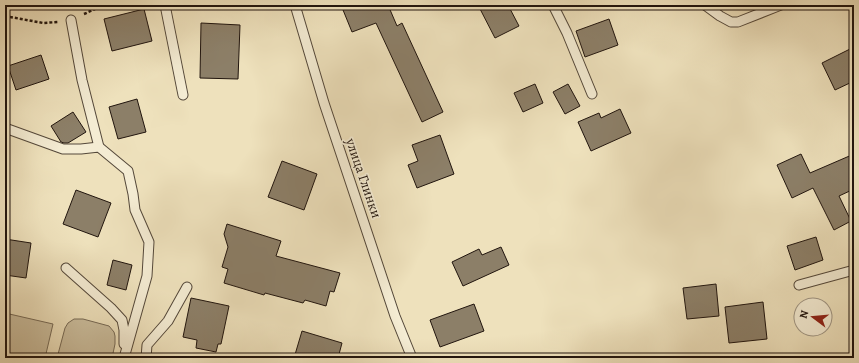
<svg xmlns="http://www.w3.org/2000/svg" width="859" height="363" viewBox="0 0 859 363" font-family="Alegreya,serif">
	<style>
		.green { fill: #cbbe9e; stroke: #766a56 }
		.building { fill: #8c7f68; stroke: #21150e }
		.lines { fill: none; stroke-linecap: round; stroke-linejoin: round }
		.lane-casing { stroke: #54483a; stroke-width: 11 }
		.path { stroke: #21150e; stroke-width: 2.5; stroke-dasharray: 3 2; stroke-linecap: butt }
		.lane { stroke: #f4ecd3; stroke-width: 9 }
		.labels { text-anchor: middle; stroke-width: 3.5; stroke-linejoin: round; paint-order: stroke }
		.street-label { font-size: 14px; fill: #21150e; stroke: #f4ecd3 }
	</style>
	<rect width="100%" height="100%" fill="#eee1bc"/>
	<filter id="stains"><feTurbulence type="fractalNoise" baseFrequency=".005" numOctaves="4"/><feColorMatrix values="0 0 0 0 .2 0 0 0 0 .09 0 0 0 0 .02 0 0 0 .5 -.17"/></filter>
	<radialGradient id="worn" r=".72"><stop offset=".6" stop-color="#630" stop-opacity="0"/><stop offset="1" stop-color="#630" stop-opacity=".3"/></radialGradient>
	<g class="green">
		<polygon points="5,313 53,324 45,358 5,358"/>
		<polygon points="74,319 83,319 109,326 114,332 115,336 115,344 112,358 57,358 65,328 68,323"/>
	</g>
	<g class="building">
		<polygon points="341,5 388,5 397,26 402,23 443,112 422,122 376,23 352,32"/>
		<polygon points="478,5 508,5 519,26 495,38"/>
		<polygon points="144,9 152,41 112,51 104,19"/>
		<polygon points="609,19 618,45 585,57 576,31"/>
		<polygon points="201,23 240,25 238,79 200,78"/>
		<polygon points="854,47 854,81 835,90 822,63"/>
		<polygon points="41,55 49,79 16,90 8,66"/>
		<polygon points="535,84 543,103 523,112 514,93"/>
		<polygon points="568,84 580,106 565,114 553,92"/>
		<polygon points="137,99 146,132 118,139 109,107"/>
		<polygon points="620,109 631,133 591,151 578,122 599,113 601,118"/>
		<polygon points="73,112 86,132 68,143 64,143 61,142 51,126"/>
		<polygon points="440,135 454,174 417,188 408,165 418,161 412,145"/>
		<polygon points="801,154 810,173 854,154 854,189 839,196 851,221 834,230 813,188 792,198 777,165"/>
		<polygon points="282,161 317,174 304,210 268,197"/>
		<polygon points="76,190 111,203 98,237 63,224"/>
		<polygon points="227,224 281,241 276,256 340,273 334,292 330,291 326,306 305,300 303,303 265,293 264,295 224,283 228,269 222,267 228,247 224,234"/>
		<polygon points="816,237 823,260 795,270 787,246"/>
		<polygon points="5,239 31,243 26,278 5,275"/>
		<polygon points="501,247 509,265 463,286 452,262 479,249 482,255"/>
		<polygon points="113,260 132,265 126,290 107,285"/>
		<polygon points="716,284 719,316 687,319 683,288"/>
		<polygon points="191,298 229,306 221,344 218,344 216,352 196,348 197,340 183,337"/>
		<polygon points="763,302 767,339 729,343 725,307"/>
		<polygon points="474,304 484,331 440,347 430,320"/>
		<polygon points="302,331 342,343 338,358 294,358"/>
	</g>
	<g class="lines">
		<g class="lane-casing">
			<g id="lane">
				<polyline points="165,5 183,95"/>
				<polyline points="295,5 324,103 395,316 412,358"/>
				<polyline points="553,5 567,33 592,94"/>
				<polyline points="705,5 720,16 731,22 738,22 781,5"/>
				<polyline points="71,20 82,80 99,147"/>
				<polyline points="5,128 63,149 81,149 99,147 128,171 133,194 135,210 149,242 147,276 124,358"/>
				<polyline points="66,268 111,308 122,320 124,330 124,344"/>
				<polyline points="799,285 854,270"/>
				<polyline points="146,358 147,345 168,321 187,287"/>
			</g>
		</g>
		<g class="path">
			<polyline points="84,14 104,5"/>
			<polyline points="5,16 43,23 58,22"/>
		</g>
		<use href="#lane" class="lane"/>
	</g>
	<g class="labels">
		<g class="street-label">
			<text transform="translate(364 178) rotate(71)" y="5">улица Глинки</text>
		</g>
	</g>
	<rect width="859" height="363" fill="none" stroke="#eee1bc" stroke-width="20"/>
	<rect x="6" y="6" width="847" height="351" fill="none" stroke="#21150e" stroke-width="2"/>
	<rect x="10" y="10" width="839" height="343" fill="none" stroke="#21150e"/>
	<g transform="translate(813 317) rotate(286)"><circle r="19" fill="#f4ecd3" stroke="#a09684"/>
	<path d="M0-3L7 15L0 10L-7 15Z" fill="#8f2418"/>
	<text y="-6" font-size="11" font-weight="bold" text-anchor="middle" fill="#21150e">N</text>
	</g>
	<rect width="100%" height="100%" filter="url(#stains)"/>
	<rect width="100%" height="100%" fill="url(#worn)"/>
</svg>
